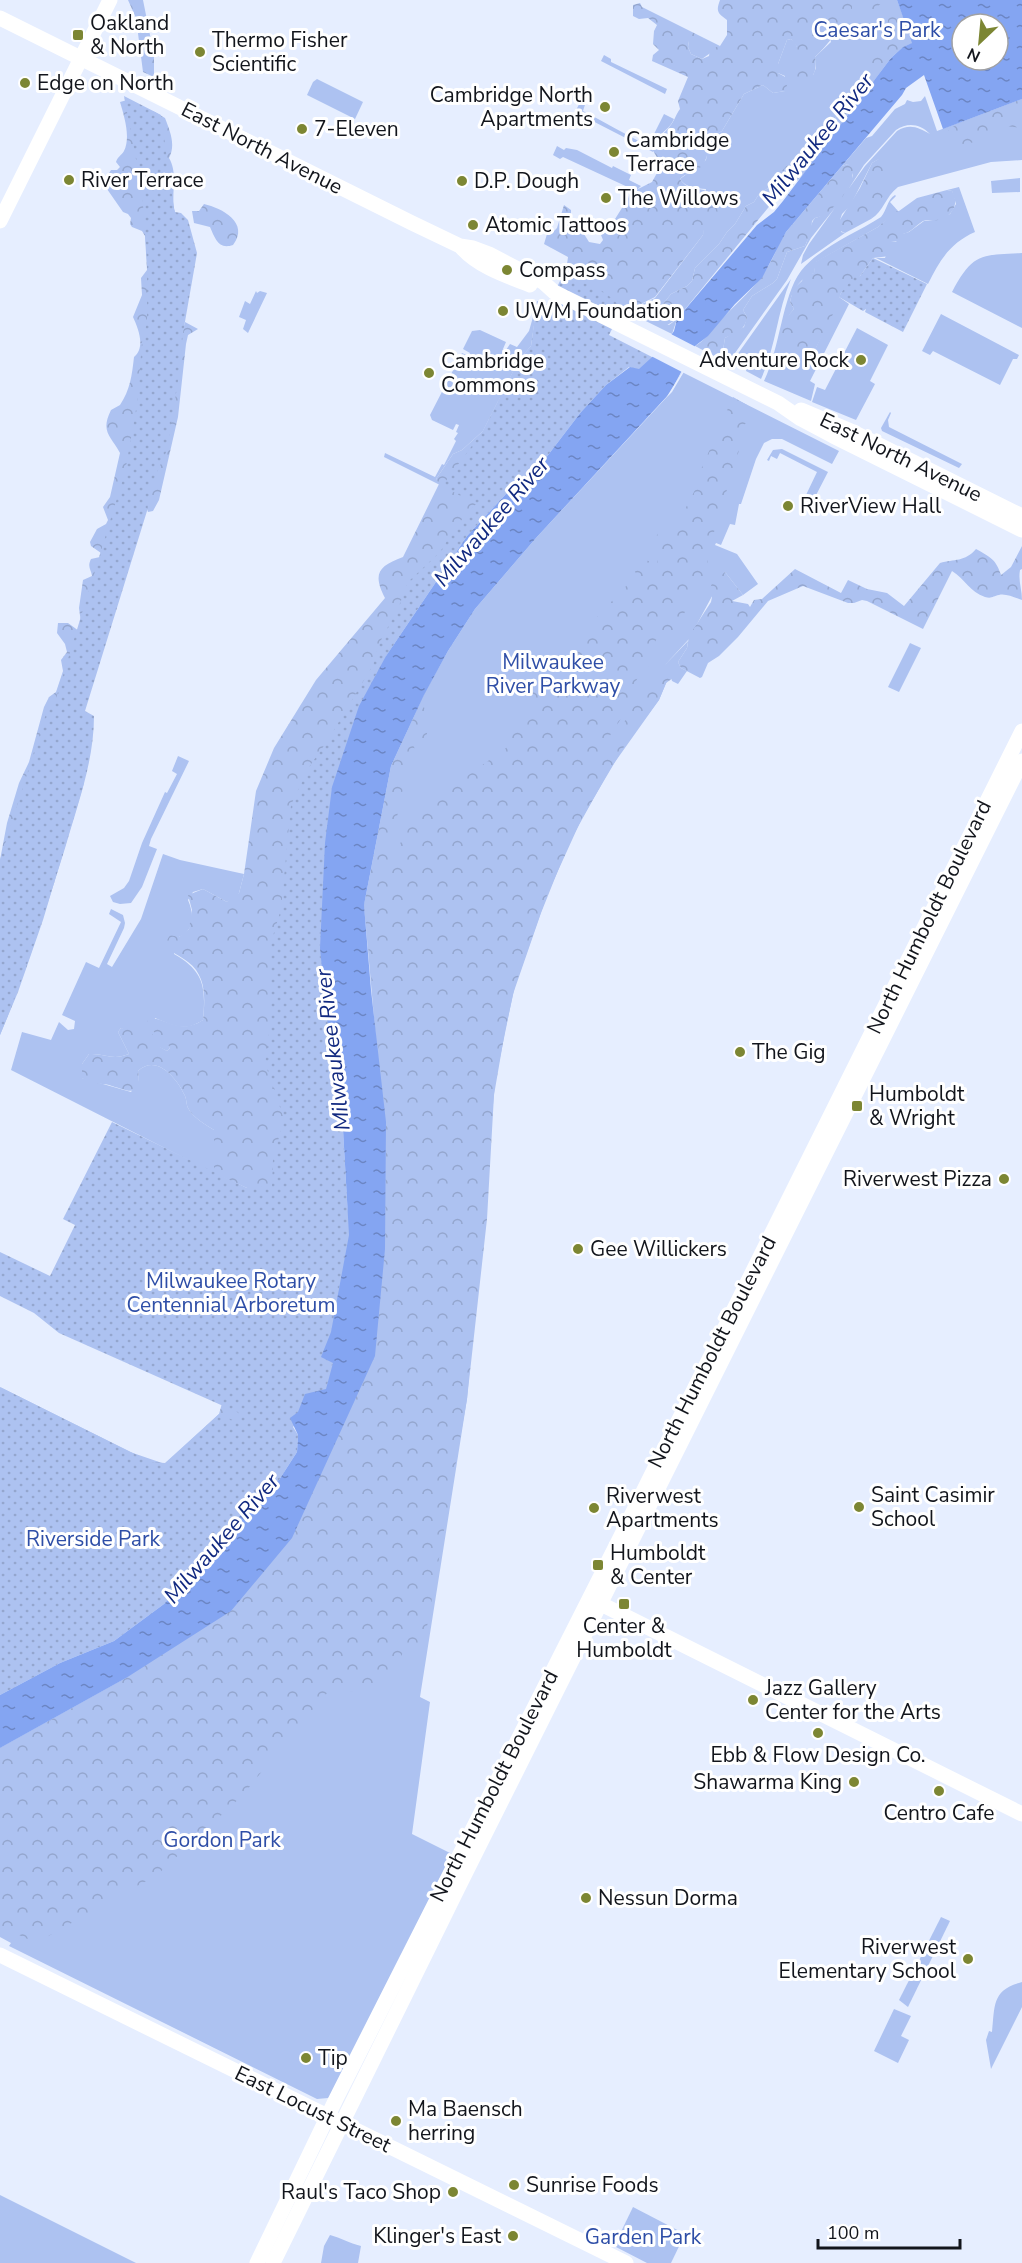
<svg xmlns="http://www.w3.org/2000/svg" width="1022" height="2263" viewBox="0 0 1022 2263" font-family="'Nunito Sans',sans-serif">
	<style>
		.green { fill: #adc2f1 }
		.forest { fill: url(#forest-crowns) }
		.garden { fill: url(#garden-dots) }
		.water { fill: url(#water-ripples); fill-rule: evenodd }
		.pier { fill: #e6eeff }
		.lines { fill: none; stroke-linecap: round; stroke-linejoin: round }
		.secondary { stroke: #fff; stroke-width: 15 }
		.poi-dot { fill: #7c8633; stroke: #fff; stroke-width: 2 }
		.labels { text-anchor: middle; stroke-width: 6; stroke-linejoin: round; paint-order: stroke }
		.poi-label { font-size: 21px; fill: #12151c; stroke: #fff; text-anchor: start }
		.park-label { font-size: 21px; fill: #2e4ea7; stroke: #fff }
		.street-label { font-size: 21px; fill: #12151c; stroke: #fff }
		.water-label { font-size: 22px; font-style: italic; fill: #112980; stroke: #fff }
	</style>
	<defs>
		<pattern id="forest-crowns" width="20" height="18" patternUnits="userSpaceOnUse" patternTransform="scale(1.5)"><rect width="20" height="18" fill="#adc2f1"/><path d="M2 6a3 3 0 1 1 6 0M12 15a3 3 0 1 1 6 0" fill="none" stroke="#94a6ce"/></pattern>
		<pattern id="garden-dots" width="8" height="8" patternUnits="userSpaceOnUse" patternTransform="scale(1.5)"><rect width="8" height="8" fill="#adc2f1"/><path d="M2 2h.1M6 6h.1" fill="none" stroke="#94a6ce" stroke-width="1.8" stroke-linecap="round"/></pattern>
		<pattern id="water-ripples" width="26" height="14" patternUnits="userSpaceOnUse" patternTransform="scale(1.5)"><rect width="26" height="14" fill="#84a5f2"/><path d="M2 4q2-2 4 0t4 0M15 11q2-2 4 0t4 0" fill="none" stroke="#6b85c3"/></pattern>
	</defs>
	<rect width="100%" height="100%" fill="#e6eeff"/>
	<g class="green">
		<path d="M821,0h76l16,43 -10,4 -41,33 -1,7 -20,21 -6,11 -29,26 -26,29 -7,11 -14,9 -5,8 -8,4 -11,18 -8,8 -8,12 -24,24 -3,13 -5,5 -16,8 -8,10 -9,6 -7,10 22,5 8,-6 -5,15 -111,-55 72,29 22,-10 48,-63 3,-46c-10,-1 -20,-1 -26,-10l26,-19 4,-22 12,-7 22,-37 19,-9 10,8 12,-2v-15l-7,-3v-9l9,-24 4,-1 4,3 3,8v8l15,17 3,-7 -1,-11 16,-15z"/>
		<polygon points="704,38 720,46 702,59 691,54 688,47 689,41"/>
		<polygon points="604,55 611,59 611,62 667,89 665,94 601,61"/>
		<polygon points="317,79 363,102 355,119 307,95 313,82"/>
		<path d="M586,91l3,1 -6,19c23,12 44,24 65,35l16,-32 10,5c-5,13 -23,17 -21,33l-78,-40z"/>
		<path d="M925,96l12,35 85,-32v61l-31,2 -93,25c-13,10 -14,24 -27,32l8,-60 -7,4 -22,43 -8,8 -2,6 1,12 4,1 -44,31 2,-9 6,-11 56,-78 32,-35c13,-8 22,-3 33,3 -10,-10 -22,-12 -34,-4l-32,35 -22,34 -31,39 -24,42 -57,80 -3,2 -9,-4 5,-8 2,-12 19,-11 3,-10 -4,-7 9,-14 21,-13 4,-4 10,-27 18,-6c5,-9 4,-21 10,-28 14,-2 35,-30 38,-43l-5,-11 -6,2 24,-28 6,-2 23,-27 10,-5 2,-4 6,2 8,-1z"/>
		<polygon points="557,146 564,150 566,148 577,150 612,168 613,166 631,175 629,180 641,186 628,198 632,189 563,157 560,159 553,155"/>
		<polygon points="1020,178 1020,192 992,193 991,181"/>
		<path d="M959,187l16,45c-25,11 -35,28 -47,52l-52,-26h9l6,-16h5l6,-8 7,-2 15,-11 9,-1 17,-6 6,-10 -4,-13 -5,-1z"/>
		<path d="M895,195l1,1 -6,6 8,9 -20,16 -62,35 -2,11c-12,4 -22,16 -24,29l4,7 -5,6 -10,40 -3,5 1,7c11,3 16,-7 24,-13l8,1 5,-3 25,-55 10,7 -39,77 5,3 -4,17 -47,-20c16,-32 18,-85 37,-110 20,-25 54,-37 80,-54 6,-7 6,-17 14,-22z"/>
		<path d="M1022,253v75l-70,-36c21,-39 28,-37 70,-39z"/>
		<path d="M791,279c-14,33 -15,68 -30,100l-15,-8 1,-6 -10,-4 -3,4 -2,-3z"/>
		<polygon points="256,291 257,293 260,291 267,293 248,333 243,329 246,320 239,317 245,301 250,304"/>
		<polygon points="941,314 1019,355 1017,359 1013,359 1000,385 933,351 930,355 922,351"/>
		<polygon points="533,317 535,318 531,346 519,360 483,431 462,450 453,454 436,479 442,486 384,457 385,453 435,477 442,464 444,465 456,441 454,439 458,433 456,432 459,425 456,424 453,430 432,420 430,415 462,353 469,356 470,353 463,349 472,331 480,330 506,342 503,349 506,350 510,344 517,347 529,331"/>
		<polygon points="857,328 888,345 870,381 875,384 856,420 812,402 817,387 825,390"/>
		<polygon points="682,372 839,451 832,464 782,439 772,439 764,443 756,459 741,504 739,504 735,525 730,524 721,545 716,543 715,545 737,554 758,584 743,595 725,572 689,639 664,666 688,641 687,648 678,662 681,668 687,671 678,684 672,681 670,674 659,700 610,769 569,843 541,913 513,994 495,1082 467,1399 420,1697 430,1702 412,1834 456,1856 332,2095 328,2098 317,2099 9,1946 11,1943 0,1937 0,1748 119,1682 231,1611 292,1538 376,1040 364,905 403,744 424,694 448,651 475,609 536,538 666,398"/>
		<polygon points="890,412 891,413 888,420 889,427 962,464 959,468 882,431 881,428"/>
		<polygon points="782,449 828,472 813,501 806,495 817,472 780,453 777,459 771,456 769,461 767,460 773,450"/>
		<polygon points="910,643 921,648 899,692 888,687"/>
		<polygon points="178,756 189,761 151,839 149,846 157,849 142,887 131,903 120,904 113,902 110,896 124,888 129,881 142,843 165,792 167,793 177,774 172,771"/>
		<path d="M163,854l17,6 64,14 -5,19 -12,9 -24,-13 -10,3 -5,8c6,14 7,30 -9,37l-5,17c30,17 32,33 29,66 -18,12 -29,6 -48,-2l-2,13c8,4 14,8 17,17l-3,3 -46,-23 -3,4 11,22c-18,7 -23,-1 -40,0l-7,10v14l49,14 8,-12 -1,-9c18,-17 38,6 46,23 3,5 2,10 4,14 4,9 18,17 26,22v43l-203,-103 11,-38 29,8 8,-18 9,8 6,-1 1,-8 -13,-6 24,-53 13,6 22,-46 -12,-8 2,-5 12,6 2,8 -1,5 -17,36 5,3 29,-48z"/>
		<polygon points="941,1917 950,1921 908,2007 899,2000"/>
		<path d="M1022,1982v25l-31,62 -5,-29 3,-9 3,1c3,-28 0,-42 30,-50z"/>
		<polygon points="894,2009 911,2016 901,2036 909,2040 898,2063 874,2051"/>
		<polygon points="0,2195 136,2263 0,2263"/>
		<polygon points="633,2207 685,2234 671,2263 647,2263 616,2247 616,2242"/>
		<path d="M330,2235c11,3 19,8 31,11l-3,17h-37l3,-17z"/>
	</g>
	<g class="forest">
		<polygon points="128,0 143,0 154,55 154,77 143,72 136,18"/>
		<path d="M720,0h124l3,2 7,-2 -2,4v12c-13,11 -23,28 -37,41 2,13 0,23 -15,23l-6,-7 -2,-8c7,-9 8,-18 -1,-26l-4,1 -9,24v9l11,6 -4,12 -12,2 -10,-8 -19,9 -22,37 -12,7c-2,13 -2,28 -17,34 -5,2 -8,2 -13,7 13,20 31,-3 38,33l-13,12 -2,11 -48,62 -22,11 -11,1c-16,-18 -37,-27 -61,-30l-5,-6 11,-9 1,-7 -24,-13 3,-10h4l6,-6 7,-23 7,5v10l4,4 1,6 8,4 5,8 11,2 3,-4 -2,-5 9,-8 22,-35 20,-10 5,-9 -1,-6 2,-8 -6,-10c2,-12 11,-13 18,-23 4,-4 6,-12 10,-17l-2,-8 10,-24 -36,-16 1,-6 6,-5 -6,-6 1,-13 3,-6 -9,-7 -9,1 -6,-3v-11l7,-2 2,4 62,31 -4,4 -11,-1 -1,6 3,7 11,5 7,-3 1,-7 10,-3 7,-11v-15c-10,-7 -11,-9 -7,-20z"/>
		<polygon points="857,0 891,0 903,36 903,47 891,58 805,173 792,186 786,186 677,319 664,327 647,320 654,310 663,304 671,294 687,286 692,281 695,268 719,244 727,232 735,224 746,206 754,202 759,194 773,185 779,174 806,145 835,119 841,108 850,101 861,87 862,80 873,59 875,40 887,29 889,12 886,4 882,3 873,10 864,9"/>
		<polygon points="1022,99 1022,128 1005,126 1001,128 999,136 966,144 947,143 945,137 950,128"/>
		<path d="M127,100l6,9 20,2 12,7c5,13 11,27 4,40 10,17 1,37 6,54l-21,-12 -14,331 -59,190 3,62 -41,137 -25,72 -18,43v-175l7,-37 12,-40 10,-21 15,-55 5,-10 7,-5 7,-21 -2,-11 6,-8 -2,-8 -8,-11 1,-10h10l11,8 2,-8 -2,-15 4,-28 9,-4c-1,-7 -5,-9 -1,-17l9,-2 1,-4 -10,-7 -1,-4 7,-13 9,-5 2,-4 -5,-13 7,-10 10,-44c-9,-17 -20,-21 -9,-43l9,-5c10,-15 12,-30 14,-48 12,-10 4,-29 -1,-40l9,-22 -1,-17 6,-8 -2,-34 -3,-5 -10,-4 -2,-3 1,-6 -3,-4 -5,-2 -16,-23 -1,-11 5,-8h6l3,-3 -4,-5c2,-6 5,-6 8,-11 7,-14 0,-35 -4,-49z"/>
		<polygon points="885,155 890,162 889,169 879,180 884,186 885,194 878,202 871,219 845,233 836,229 836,226 860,188 872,163"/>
		<path d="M848,164l5,4 -1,13 -11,18 -15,16 -11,3 -3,3 -1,11 -6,14 -18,6 -10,27 -4,4 -21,13 -9,14 4,7c-2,14 -11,16 -22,21l-2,12 -5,8 -23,-12c9,-5 13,-12 20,-20 18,-20 44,-40 56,-65 5,-9 9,-20 15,-29l56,-66z"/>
		<path d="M947,190l5,1c8,13 0,26 -14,29 -5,1 -10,-1 -15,1 -7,4 -11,11 -20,13l-3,7 -9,1 2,6 -3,8 -17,2 -13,18 -19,17 -7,19 -20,40 -5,3h-8l-8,7 -10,6 -8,-3 4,-10 4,-29 3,-8 8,-9 -4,-7 3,-13 9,-8 3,-9 3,2 6,-1 1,-11 63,-35 18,-16h3l18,-13z"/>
		<path d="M204,204c18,4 46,19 29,41 -15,5 -18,-7 -23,-18l-16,-4 -2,-12h7z"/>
		<polygon points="185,322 198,329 188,335 186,344 178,417 159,500 153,511 148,512 141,492"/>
		<path d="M590,336l-204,320 -81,738 -158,183 -147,-190 130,65 35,12 54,-50 11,-39 17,-187 -33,-15v-43c-8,-5 -22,-13 -26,-22 -2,-4 -1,-9 -4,-14 -8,-17 -28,-40 -46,-23 5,29 -12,19 -29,14 -9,-2 -18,-1 -27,-7v-14l7,-10c17,-1 22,7 40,0l-11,-22 3,-4 31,6 7,7 1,6 7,4 3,-3c-6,-13 -17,-13 -23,-24l1,-4c14,-7 29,17 55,0 2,-20 4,-44 -15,-58 -8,-6 -17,-10 -24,-17l6,-10 9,2 10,-8 3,-19 -4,-15 15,-6 24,13 6,-7 6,-2 5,-19 12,-83 18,-43 42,-68 69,-82c-13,-25 -6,-32 18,-41l36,-73 -3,-5 17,-25 9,-4 21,-19 36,-71 16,-18z"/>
		<path d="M733,397l14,8 -1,18 -12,12 -1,3 7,9 -33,108 1,10 -4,13 -32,57 -16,5 -2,6 2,9 -3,7 -14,13 -6,12 -5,21 -21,32 7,-1c10,-16 37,-67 57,-65l2,4 -7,5 -7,17 -34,45 -43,73 -35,77 -32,91 -10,45 -11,64 -7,124 -20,180 -43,245 -19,6 -23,35 -28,6 -26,1 -33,38 -52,65 -86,80 -121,68 -36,-17v-178l126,-70 249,-322 10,-107 1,-127 -22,-217 27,-139 31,-67c3,14 10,28 2,42l-11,2 3,11c-16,30 -18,65 -26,99l4,2 23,-43 89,-64 32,-68 90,-96h7l3,-6 -7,-15 5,-7c8,1 12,7 21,7l2,-9 -6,-12 7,-12 11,-2 8,-7 16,-31 7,-23z"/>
		<path d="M1022,546v23l-2,1c-2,11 2,19 2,30 -6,-2 -17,-7 -23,-5 -6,1 -7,4 -14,2 -15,-5 -20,-18 -33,-26l-29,58 -56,-28 -5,-1 -8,3h-6l-45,-17 -35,15 -30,36 -19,19 -11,7 -6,14 -2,1 -19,-10 -3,-6 9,-14 2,-12 22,-34 1,-5 -3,-5 3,-9 13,-11 18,23 -11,6 16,3 2,3 4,-7 8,-1 33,-30 46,24 7,-13 19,9 20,4 17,13 36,-43c14,-4 25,-1 36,-14 16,9 20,11 25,26l10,-8z"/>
	</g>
	<g class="garden">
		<path d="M124,96l37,19 13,94 1,3 6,1 7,7 9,33 -14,80 -5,48 -11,69 -17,38 -3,23 -62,200 9,5c0,45 -16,87 -28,129 -20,64 -40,128 -66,190v-175l45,-143 5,-12h4l71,-233 12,-68 5,-62 5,-20v-62l-5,-69z"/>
		<polygon points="873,258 927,284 903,332 865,312 866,309 863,311 839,297 841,293 854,277 860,276"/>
		<path d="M561,279c29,4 42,8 61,30l-13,26 45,23 -15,12 -10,-3 -23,18 -25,27 -36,47 -39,35 -39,42 -81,120 -27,50 -27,81 -7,56 -5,105 7,70 14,76 8,141 -18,97 -9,24 11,7 -7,26 -33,38 5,8 -1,17 -18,28 -14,5 -65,80 -36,39 -50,37 -54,22 -60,32v-308l151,75 14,1 54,-49 16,7 4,-8 -180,-80 -25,-20 -34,-17v-44l50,24 25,-51 -12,-6 49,-97 135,66 25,-2 1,-27 11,-40 -19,-56 5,-38v-79l11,-37 10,-104 18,-38 19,-27 45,-75 6,-21 20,-38 9,-24 32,-30 17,-27 19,-21 -34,-18 41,-55 36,-71 12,-14 6,-45 11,4z"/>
	</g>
	<path class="water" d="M897,0h125v99l-79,30 -19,-54 -18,13 -4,7 -116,137 -24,46 -27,26 -27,32 -13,10 -25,47 -134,145 -61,71 -27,42 -24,44 -33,71 -27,139 7,85 15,132 -1,127 -10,107 -83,182 -61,73 -105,67 -126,70v-53l60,-32 54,-22 50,-37 36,-39 65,-80 14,-5 18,-28 1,-17 -8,-17 8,-6 7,-18 21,-5 7,-26 -12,-6 10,-25 18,-97 -8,-141 -14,-75 -7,-71 5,-105 7,-56 27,-81 27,-50 81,-120 39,-42 39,-35 36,-47 25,-27 24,-18 9,2 24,-22 11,-16 3,-12 80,-94 17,-13 9,-11 108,-143 12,-11 9,-4zM962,24h36v36h-36z"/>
	<polygon class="pier" points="669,333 698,348 672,392 666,398 682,372 651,356"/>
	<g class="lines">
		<g class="secondary">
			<polyline points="0,18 412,223 460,246 473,248 489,254 543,282 554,292 778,403 801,419 833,436 1022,530"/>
			<polyline points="0,221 110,0"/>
			<path d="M462,248c17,19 45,28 68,37"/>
			<polyline points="801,410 853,432 1022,516"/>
			<polyline points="596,1596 601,1604 1022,1814"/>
			<polyline points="0,1955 626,2263"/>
			<polyline points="257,2263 336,2099 618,1542 1022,731"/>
			<polyline points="273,2263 459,1886 1022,761"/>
		</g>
	</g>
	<g class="poi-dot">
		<rect x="72" y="29" width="12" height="12" rx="3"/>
		<circle cx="200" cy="52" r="6"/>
		<circle cx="25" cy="83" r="6"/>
		<circle cx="605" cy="107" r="6"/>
		<circle cx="302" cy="129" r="6"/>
		<circle cx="614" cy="152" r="6"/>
		<circle cx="69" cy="180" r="6"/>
		<circle cx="462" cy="181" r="6"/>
		<circle cx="606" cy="198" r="6"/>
		<circle cx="473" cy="225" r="6"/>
		<circle cx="507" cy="270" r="6"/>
		<circle cx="503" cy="311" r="6"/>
		<circle cx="861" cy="360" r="6"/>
		<circle cx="429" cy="373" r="6"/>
		<circle cx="788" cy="506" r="6"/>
		<circle cx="740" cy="1052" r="6"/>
		<rect x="851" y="1100" width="12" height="12" rx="3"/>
		<circle cx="1004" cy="1179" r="6"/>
		<circle cx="578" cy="1249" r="6"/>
		<circle cx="859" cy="1507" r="6"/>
		<circle cx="594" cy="1508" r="6"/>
		<rect x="592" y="1559" width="12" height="12" rx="3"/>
		<rect x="618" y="1598" width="12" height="12" rx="3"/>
		<circle cx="753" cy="1700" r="6"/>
		<circle cx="818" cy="1733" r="6"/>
		<circle cx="854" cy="1782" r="6"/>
		<circle cx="939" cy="1791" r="6"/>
		<circle cx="586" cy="1898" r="6"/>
		<circle cx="968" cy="1959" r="6"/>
		<circle cx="306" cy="2058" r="6"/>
		<circle cx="396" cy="2121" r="6"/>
		<circle cx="514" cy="2185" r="6"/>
		<circle cx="453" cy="2192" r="6"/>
		<circle cx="513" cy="2236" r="6"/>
	</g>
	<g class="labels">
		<g class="poi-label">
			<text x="90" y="30">Oakland<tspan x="90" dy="24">&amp; North</tspan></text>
			<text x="212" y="47">Thermo Fisher<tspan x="212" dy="24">Scientific</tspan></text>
			<text x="37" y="90">Edge on North</text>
			<text x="593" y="102" text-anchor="end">Cambridge North<tspan x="593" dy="24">Apartments</tspan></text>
			<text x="314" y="136">7-Eleven</text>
			<text x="626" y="147">Cambridge<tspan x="626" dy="24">Terrace</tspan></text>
			<text x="81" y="187">River Terrace</text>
			<text x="474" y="188">D.P. Dough</text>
			<text x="618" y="205">The Willows</text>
			<text x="485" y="232">Atomic Tattoos</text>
			<text x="519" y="277">Compass</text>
			<text x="515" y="318">UWM Foundation</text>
			<text x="849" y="367" text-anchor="end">Adventure Rock</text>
			<text x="441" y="368">Cambridge<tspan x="441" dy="24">Commons</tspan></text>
			<text x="800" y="513">RiverView Hall</text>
			<text x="752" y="1059">The Gig</text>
			<text x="869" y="1101">Humboldt<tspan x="869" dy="24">&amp; Wright</tspan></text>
			<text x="992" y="1186" text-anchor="end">Riverwest Pizza</text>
			<text x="590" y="1256">Gee Willickers</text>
			<text x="871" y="1502">Saint Casimir<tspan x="871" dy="24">School</tspan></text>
			<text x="606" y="1503">Riverwest<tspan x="606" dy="24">Apartments</tspan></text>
			<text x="610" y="1560">Humboldt<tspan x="610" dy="24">&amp; Center</tspan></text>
			<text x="624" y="1633" text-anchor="middle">Center &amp;<tspan x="624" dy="24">Humboldt</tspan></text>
			<text x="765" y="1695">Jazz Gallery<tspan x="765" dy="24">Center for the Arts</tspan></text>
			<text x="818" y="1762" text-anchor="middle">Ebb &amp; Flow Design Co.</text>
			<text x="842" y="1789" text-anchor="end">Shawarma King</text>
			<text x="939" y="1820" text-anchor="middle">Centro Cafe</text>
			<text x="598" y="1905">Nessun Dorma</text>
			<text x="956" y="1954" text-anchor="end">Riverwest<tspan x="956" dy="24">Elementary School</tspan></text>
			<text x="318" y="2065">Tip</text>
			<text x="408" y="2116">Ma Baensch<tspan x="408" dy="24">herring</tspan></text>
			<text x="526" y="2192">Sunrise Foods</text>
			<text x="441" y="2199" text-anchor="end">Raul's Taco Shop</text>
			<text x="501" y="2243" text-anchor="end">Klinger's East</text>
		</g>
		<g class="park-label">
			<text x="877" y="37">Caesar's Park</text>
			<text x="553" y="669">Milwaukee<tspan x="553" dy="24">River Parkway</tspan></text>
			<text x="231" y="1288">Milwaukee Rotary<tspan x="231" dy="24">Centennial Arboretum</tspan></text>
			<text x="93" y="1546">Riverside Park</text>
			<text x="222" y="1847">Gordon Park</text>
			<text x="643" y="2244">Garden Park</text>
		</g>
		<g class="street-label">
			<text transform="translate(262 148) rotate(27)" y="7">East North Avenue</text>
			<text transform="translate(901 457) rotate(26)" y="7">East North Avenue</text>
			<text transform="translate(929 917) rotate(-64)" y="7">North Humboldt Boulevard</text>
			<text transform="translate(712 1352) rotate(-63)" y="7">North Humboldt Boulevard</text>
			<text transform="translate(494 1786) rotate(-63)" y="7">North Humboldt Boulevard</text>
			<text transform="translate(313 2109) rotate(26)" y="7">East Locust Street</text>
		</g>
		<g class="water-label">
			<text transform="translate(817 139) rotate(-51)" y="8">Milwaukee River</text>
			<text transform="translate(491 521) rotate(-49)" y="8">Milwaukee River</text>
			<text transform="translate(332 1050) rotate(-97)" y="8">Milwaukee River</text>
			<text transform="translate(221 1538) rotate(-49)" y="8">Milwaukee River</text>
		</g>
	</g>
	<g transform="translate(980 42) rotate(206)"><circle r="28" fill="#ffffff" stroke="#a0a1a4" stroke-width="1.5"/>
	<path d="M0-4.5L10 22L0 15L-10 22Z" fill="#7c8633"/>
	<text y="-9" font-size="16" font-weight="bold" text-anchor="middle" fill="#12151c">N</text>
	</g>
	<path d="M818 2239v9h142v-9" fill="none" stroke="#12151c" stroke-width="3"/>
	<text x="827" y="2239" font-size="18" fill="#12151c" stroke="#ffffff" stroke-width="4.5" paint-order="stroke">100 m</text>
</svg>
